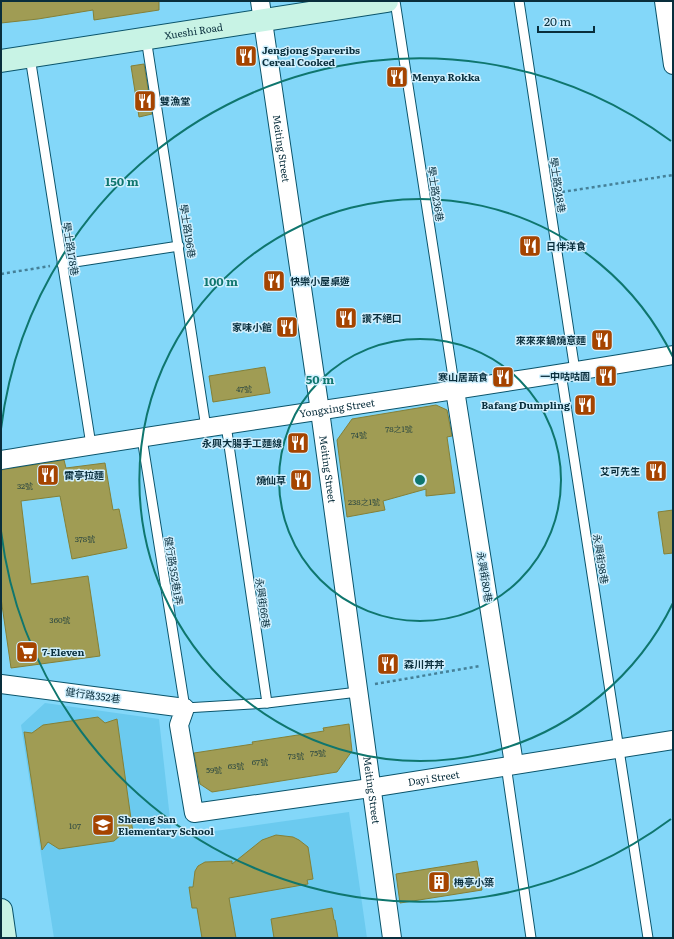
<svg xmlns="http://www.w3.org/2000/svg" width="674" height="939" viewBox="0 0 674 939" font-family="Literata,'Noto Sans TC',serif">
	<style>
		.built { fill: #6bcaef }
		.building { fill: #a09c54; stroke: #848037 }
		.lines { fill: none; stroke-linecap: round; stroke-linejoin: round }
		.lane-casing { stroke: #0a546b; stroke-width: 11 }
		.street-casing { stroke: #0a546b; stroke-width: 20 }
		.secondary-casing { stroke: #0a546b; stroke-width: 24 }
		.path { stroke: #458098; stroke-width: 2.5; stroke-dasharray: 3 3; stroke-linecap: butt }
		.lane { stroke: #fff; stroke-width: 9 }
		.street { stroke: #fff; stroke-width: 18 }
		.secondary { stroke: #c8f3e5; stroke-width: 22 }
		.ring { fill: none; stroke: #0f766e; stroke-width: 2 }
		.labels { text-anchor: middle; stroke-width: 3; stroke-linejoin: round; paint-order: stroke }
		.number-label { font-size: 8px; fill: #2f4a42 }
		.street-label { font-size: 10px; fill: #092e3c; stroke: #d1f0fe }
		.poi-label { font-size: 10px; font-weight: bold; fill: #092e3c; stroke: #d1f0fe; text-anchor: start }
		.centre { fill: #0f766e; stroke: #d1f0fe; stroke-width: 2 }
		.ring-label { font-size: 12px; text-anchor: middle; font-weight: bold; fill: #0f766e; stroke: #d1f0fe; stroke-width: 3; stroke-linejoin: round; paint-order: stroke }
	</style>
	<rect width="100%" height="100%" fill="#83d7f9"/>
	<polygon class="built" points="45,703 159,719 172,837 349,812 367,938 54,938 21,725"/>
	<g class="building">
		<polygon points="1,1 159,1 159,10 94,20 93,10 38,19 1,23"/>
		<polygon points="144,64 152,114 139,117 131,66"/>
		<polygon points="265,367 270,393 213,402 209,376"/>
		<polygon points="436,405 447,410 452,436 447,437 455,493 426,496 426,489 383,501 385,510 347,517 337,440 352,419"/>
		<polygon points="64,460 66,468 105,463 113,510 119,509 127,548 72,559 60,496 21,501 31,584 88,576 100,656 11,668 1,598 1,470"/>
		<polygon points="673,510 673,553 664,554 658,512"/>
		<polygon points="98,717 105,723 117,719 133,833 122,834 114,841 59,849 48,842 42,850 24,732 32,733 43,725"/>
		<polygon points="349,724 352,751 337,772 212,792 200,784 194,753 253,744 252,742 324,731 323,728"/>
		<polygon points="276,835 293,837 299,840 308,847 313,879 307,880 308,884 229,898 236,938 202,938 197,908 192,908 189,887 193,887 195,871 198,866 205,862 232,861 232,864 262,840"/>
		<polygon points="477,861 482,890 400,903 396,874"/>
		<polygon points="332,908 334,920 335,920 338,938 274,938 271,919"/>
	</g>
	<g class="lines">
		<g class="lane-casing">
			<g id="lane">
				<polyline points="395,1 455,390"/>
				<polyline points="519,1 575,371"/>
				<polyline points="146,38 206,428"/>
				<polyline points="30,57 91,445"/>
				<polyline points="62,264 179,246"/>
				<polyline points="561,373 648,938"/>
				<polyline points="142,438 185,708 267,703 226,425"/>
				<polyline points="267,703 358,692"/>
				<polyline points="506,765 531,938"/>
			</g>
		</g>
		<g class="street-casing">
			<g id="street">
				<path id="s1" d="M260,1l60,410 72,527"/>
				<polyline points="664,1 673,65"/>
				<polyline points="455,390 514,764"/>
				<path id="s2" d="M1,460c224,-37 448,-67 672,-105"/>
				<path id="s3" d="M1,684l184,24 -6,17 15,88 176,-25 303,-48"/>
			</g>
		</g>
		<g class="secondary-casing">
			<g id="secondary">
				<path id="s4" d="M1,61l386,-60"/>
				<polyline points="1,910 5,938"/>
			</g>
		</g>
		<g class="path">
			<polyline points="562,192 673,175"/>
			<polyline points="1,274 50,266"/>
			<polyline points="375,684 480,666"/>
		</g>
		<use href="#lane" class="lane"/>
		<use href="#street" class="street"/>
		<use href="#secondary" class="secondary"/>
	</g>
	<g class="ring">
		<circle cx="420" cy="480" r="141"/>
		<path d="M673 603A281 281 0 1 1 673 357"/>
		<path d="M671 819A422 422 0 0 1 1 531M1 429A422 422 0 0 1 671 141"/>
	</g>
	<defs>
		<g id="restaurant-square" transform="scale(1.15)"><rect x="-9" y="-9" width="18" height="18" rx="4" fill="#a54400" stroke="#d1f0fe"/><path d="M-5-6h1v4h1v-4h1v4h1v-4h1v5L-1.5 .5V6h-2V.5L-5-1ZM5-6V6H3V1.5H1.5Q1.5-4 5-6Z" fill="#fff"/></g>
		<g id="supermarket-square" transform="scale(1.15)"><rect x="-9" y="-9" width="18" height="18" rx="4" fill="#a54400" stroke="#d1f0fe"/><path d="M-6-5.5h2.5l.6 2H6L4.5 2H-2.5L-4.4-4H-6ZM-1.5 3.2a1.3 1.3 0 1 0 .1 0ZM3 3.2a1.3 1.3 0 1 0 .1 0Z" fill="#fff"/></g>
		<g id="school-square" transform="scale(1.15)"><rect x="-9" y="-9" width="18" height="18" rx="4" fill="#a54400" stroke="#d1f0fe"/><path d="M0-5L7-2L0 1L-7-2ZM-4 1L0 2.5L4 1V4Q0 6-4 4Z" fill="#fff"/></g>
		<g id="building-square" transform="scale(1.15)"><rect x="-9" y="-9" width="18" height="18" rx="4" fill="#a54400" stroke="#d1f0fe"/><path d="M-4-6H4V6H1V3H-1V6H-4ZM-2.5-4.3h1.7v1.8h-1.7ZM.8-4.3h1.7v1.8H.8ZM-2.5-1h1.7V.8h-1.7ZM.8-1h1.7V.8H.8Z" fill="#fff"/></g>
	</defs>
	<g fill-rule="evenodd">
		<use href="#restaurant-square" x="246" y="56"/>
		<use href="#restaurant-square" x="397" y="77"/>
		<use href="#restaurant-square" x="145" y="101"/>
		<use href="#restaurant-square" x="530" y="246"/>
		<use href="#restaurant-square" x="274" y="281"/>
		<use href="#restaurant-square" x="346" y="318"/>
		<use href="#restaurant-square" x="287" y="327"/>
		<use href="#restaurant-square" x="602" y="340"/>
		<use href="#restaurant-square" x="606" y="376"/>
		<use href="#restaurant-square" x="503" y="377"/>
		<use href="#restaurant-square" x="585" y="405"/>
		<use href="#restaurant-square" x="298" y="443"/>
		<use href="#restaurant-square" x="656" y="471"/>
		<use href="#restaurant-square" x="48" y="475"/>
		<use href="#restaurant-square" x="301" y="480"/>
		<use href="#supermarket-square" x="27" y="652"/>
		<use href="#restaurant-square" x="388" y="664"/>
		<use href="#school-square" x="103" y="825"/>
		<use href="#building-square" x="439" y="882"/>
	</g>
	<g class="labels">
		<g class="number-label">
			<text x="244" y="392">47號</text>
			<text x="399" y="432">78之1號</text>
			<text x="359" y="438">74號</text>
			<text x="25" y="489">32號</text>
			<text x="364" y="505">238之1號</text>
			<text x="85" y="542">378號</text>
			<text x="60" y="623">360號</text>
			<text x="318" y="756">75號</text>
			<text x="296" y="759">73號</text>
			<text x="260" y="765">67號</text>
			<text x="236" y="769">63號</text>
			<text x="214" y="773">59號</text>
			<text x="75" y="829">107</text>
		</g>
		<g class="street-label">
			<text dy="4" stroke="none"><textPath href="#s4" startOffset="195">Xueshi Road</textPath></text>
			<text dy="4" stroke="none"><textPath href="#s1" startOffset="149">Meiting Street</textPath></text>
			<text transform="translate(558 185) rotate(81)" y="4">學士路248巷</text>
			<text transform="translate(436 194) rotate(81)" y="4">學士路236巷</text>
			<text transform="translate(188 231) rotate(81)" y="4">學士路196巷</text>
			<text transform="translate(71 249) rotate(81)" y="4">學士路178巷</text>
			<text dy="4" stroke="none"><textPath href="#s2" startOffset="340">Yongxing Street</textPath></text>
			<text dy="4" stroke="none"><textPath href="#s1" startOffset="473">Meiting Street</textPath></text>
			<text transform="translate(601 559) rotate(81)" y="4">永興街98巷</text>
			<text transform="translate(174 571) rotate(81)" y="4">健行路352巷1弄</text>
			<text transform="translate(485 577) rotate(81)" y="4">永興街80巷</text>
			<text transform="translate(263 603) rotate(82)" y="4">永興街66巷</text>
			<text transform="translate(93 695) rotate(8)" y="4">健行路352巷</text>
			<text dy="4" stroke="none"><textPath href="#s3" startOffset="535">Dayi Street</textPath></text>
			<text dy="4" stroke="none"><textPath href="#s1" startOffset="797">Meiting Street</textPath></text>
		</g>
		<g class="poi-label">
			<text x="262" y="54">Jengjong Spareribs<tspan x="262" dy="12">Cereal Cooked</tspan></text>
			<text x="412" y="81">Menya Rokka</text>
			<text x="160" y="105">雙漁堂</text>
			<text x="546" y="250">日伴洋食</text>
			<text x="290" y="285">快樂小屋桌遊</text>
			<text x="362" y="322">讚不絕口</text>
			<text x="272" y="331" text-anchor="end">家味小館</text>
			<text x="586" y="344" text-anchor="end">來來來鍋燒意麵</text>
			<text x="590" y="380" text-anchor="end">一中咕咕園</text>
			<text x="488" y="381" text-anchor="end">寒山居蔬食</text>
			<text x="570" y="409" text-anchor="end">Bafang Dumpling</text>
			<text x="282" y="447" text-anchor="end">永興大腸手工麵線</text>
			<text x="640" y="475" text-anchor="end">艾可先生</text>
			<text x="64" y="479">雷亭拉麵</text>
			<text x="286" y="484" text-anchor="end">燒仙草</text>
			<text x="42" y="656">7-Eleven</text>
			<text x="404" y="668">森川丼丼</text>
			<text x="118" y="823">Sheeng San<tspan x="118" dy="12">Elementary School</tspan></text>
			<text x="454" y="886">梅亭小築</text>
		</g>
	</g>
	<circle cx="420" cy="480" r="6" class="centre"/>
	<g class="ring-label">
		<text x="122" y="186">150 m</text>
		<text x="221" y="286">100 m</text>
		<text x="320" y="384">50 m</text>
	</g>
	<rect width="674" height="939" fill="none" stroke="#092e3c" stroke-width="4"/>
	<path d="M538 26v6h56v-6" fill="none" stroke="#092e3c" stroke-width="2"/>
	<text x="544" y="26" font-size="12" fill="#092e3c" stroke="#d1f0fe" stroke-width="3" paint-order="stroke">20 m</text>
</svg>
